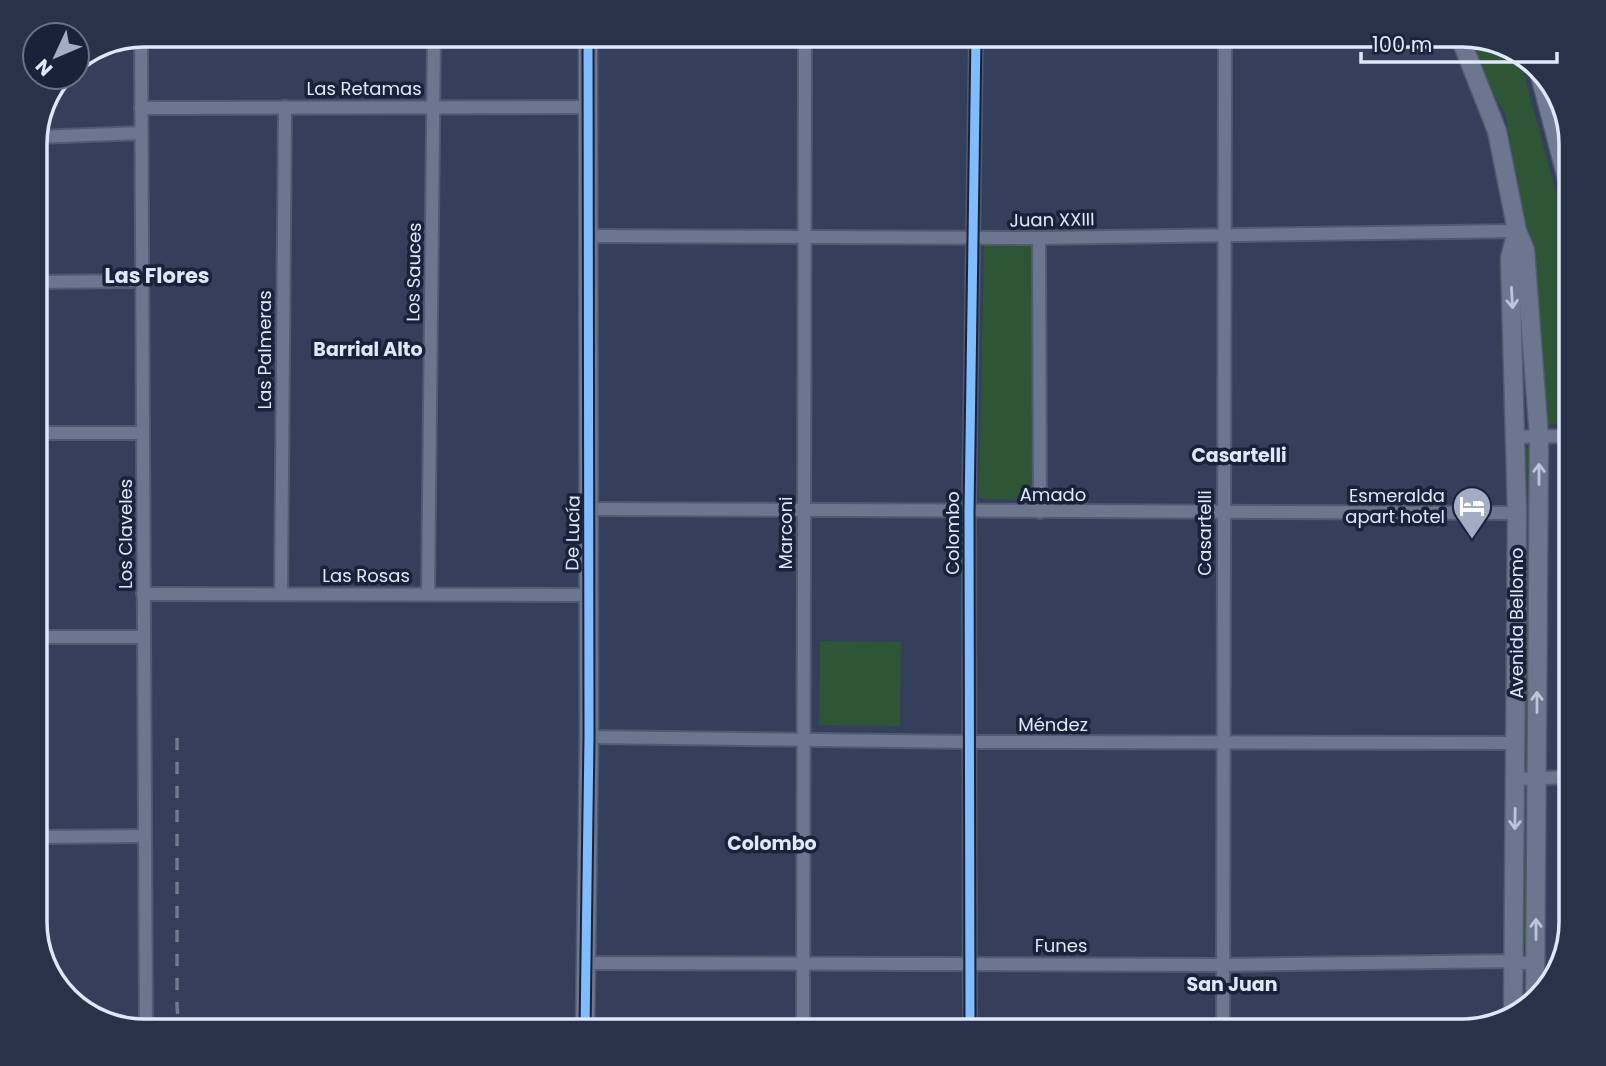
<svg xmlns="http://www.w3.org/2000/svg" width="1606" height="1066" viewBox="0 0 1606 1066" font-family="Poppins,sans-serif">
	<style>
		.green { fill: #2e5636 }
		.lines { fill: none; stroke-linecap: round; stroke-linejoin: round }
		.street-casing { stroke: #525a6f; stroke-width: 16 }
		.secondary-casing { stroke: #525a6f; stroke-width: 21 }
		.highway-casing { stroke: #525a6f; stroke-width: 26 }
		.street { stroke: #6c768e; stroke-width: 12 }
		.secondary { stroke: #6c768e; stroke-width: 18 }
		.highway { stroke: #727c96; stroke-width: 23 }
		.rail { stroke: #70788d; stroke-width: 3.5; stroke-dasharray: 12 12; stroke-linecap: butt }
		.cycleway-casing { stroke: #182239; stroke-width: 13 }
		.cycleway { stroke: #80bcff; stroke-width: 9 }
		.oneway { stroke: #bcc5da }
		.labels { text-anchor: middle; stroke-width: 7; stroke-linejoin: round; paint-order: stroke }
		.street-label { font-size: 18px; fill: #dee7fb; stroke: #182239 }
		.poi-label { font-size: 18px; fill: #dee7fb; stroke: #182239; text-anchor: end }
		.neighbourhood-label { font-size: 19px; font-weight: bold; fill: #dee7fb; stroke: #182239 }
		.quarter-label { font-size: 21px; font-weight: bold; fill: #dee7fb; stroke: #182239 }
		.rim { fill: none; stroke: #dee7fb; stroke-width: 3.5 }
	</style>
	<rect width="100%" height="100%" fill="#343f5b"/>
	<g class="green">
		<polygon points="1464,36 1518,52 1571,248 1571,421 1548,425 1542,416 1537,284 1505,114 1480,72"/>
		<polygon points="984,245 1036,246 1032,500 979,499"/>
		<rect x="1523" y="448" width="9" height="150"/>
		<rect x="1523" y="619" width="9" height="150"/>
		<polygon points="820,641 901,642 900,726 819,725"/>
		<rect x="1521" y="797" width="9" height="150"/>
	</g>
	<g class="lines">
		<g class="street-casing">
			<g id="street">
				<polyline points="141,36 146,1031"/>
				<polyline points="141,108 588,107"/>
				<polyline points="36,137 141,133"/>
				<polyline points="587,236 1039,238 1517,231"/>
				<polyline points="1039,238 1040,512"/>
				<polyline points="35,282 142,281"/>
				<polyline points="35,433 142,433"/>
				<polyline points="1516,437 1571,436"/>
				<polyline points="589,509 1517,513"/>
				<polyline points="143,594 588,595"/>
				<polyline points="281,594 285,107"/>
				<polyline points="428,594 434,35"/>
				<polyline points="35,637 144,637"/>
				<polyline points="589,737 968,742 1517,743"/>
				<polyline points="1515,779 1571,777"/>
				<polyline points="35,837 145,836"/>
				<polyline points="585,963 1224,965 1513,961 1536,965"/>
				<polyline points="803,1031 805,35"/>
				<polyline points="970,1031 969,512 976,35"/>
				<polyline points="1223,1031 1225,35"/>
			</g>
		</g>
		<g class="secondary-casing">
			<g id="secondary">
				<polyline points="1459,35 1497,131 1517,231 1525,250 1539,437 1535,998"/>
				<polyline points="1513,1017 1517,513 1510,258 1517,231"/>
				<polyline points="585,1031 589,737 588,35"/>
			</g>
		</g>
		<g class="highway-casing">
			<polyline id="highway" points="1543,77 1571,184"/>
		</g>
		<use href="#street" class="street"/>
		<use href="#secondary" class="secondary"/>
		<use href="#highway" class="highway"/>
		<polyline class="rail" points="177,738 177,1006 179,1031"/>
		<g class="cycleway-casing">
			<g id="cycleway">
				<polyline points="585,1031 589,737 588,35"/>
				<polyline points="970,1031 969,512 976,35"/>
			</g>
		</g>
		<use href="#cycleway" class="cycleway"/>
	</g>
	<defs><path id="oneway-shaft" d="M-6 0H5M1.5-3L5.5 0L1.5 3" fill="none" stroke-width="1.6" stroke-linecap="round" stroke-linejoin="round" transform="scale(1.75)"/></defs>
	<g class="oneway">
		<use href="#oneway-shaft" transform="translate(1512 298) rotate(87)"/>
		<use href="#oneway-shaft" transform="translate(1539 474) rotate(-90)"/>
		<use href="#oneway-shaft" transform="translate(1537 702) rotate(-90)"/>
		<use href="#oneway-shaft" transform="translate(1515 819) rotate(91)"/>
		<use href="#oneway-shaft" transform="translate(1536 929) rotate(-90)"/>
	</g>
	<defs>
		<g id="hotel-pin" transform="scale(2.0125)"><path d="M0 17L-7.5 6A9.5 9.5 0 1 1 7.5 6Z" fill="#a2acc3" stroke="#182239"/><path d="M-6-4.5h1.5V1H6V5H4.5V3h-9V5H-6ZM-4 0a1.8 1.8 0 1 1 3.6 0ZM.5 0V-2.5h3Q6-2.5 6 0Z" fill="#fff"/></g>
	</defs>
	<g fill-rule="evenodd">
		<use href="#hotel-pin" x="1472" y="506"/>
	</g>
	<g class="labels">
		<g class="street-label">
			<text x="364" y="95">Las Retamas</text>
			<text transform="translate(1052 220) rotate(-1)" y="6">Juan XXIII</text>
			<text transform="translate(414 272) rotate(-89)" y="6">Los Sauces</text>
			<text transform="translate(265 350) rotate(-90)" y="6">Las Palmeras</text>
			<text x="1053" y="501">Amado</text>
			<text transform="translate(573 533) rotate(-89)" y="6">De Lucía</text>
			<text transform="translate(786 533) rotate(-90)" y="6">Marconi</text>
			<text transform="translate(953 533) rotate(-90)" y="6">Colombo</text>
			<text transform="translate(1205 533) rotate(-90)" y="6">Casartelli</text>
			<text transform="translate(126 534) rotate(-90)" y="6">Los Claveles</text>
			<text x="366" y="582">Las Rosas</text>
			<text transform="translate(1517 623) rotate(-90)" y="6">Avenida Bellomo</text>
			<text x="1053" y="731">Méndez</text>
			<text x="1061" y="952">Funes</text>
		</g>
		<g class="poi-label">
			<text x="1445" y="502">Esmeralda<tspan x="1445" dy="21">apart hotel</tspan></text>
		</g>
		<g class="neighbourhood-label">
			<text x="368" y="356">Barrial Alto</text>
			<text x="1239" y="462">Casartelli</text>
			<text x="772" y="850">Colombo</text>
			<text x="1232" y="991">San Juan</text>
		</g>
		<g class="quarter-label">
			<text x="157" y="283">Las Flores</text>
		</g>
	</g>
	<path d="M0 0H1606V1066H0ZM144 47H1462A97 97 0 0 1 1559 144V922A97 97 0 0 1 1462 1019H144A97 97 0 0 1 47 922V144A97 97 0 0 1 144 47Z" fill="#283249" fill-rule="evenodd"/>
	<path class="rim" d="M144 47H1462A97 97 0 0 1 1559 144V922A97 97 0 0 1 1462 1019H144A97 97 0 0 1 47 922V144A97 97 0 0 1 144 47Z"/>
	<g transform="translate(56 56) rotate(226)"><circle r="33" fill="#182239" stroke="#677187" stroke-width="2"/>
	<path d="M0-5L12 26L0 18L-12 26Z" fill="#a2acc3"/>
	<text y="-10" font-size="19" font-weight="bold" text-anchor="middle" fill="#dee7fb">N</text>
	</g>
	<path d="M1361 52v10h196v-10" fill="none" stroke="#dee7fb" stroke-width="3.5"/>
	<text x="1372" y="52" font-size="21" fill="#dee7fb" stroke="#182239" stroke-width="5" paint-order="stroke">100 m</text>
</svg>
